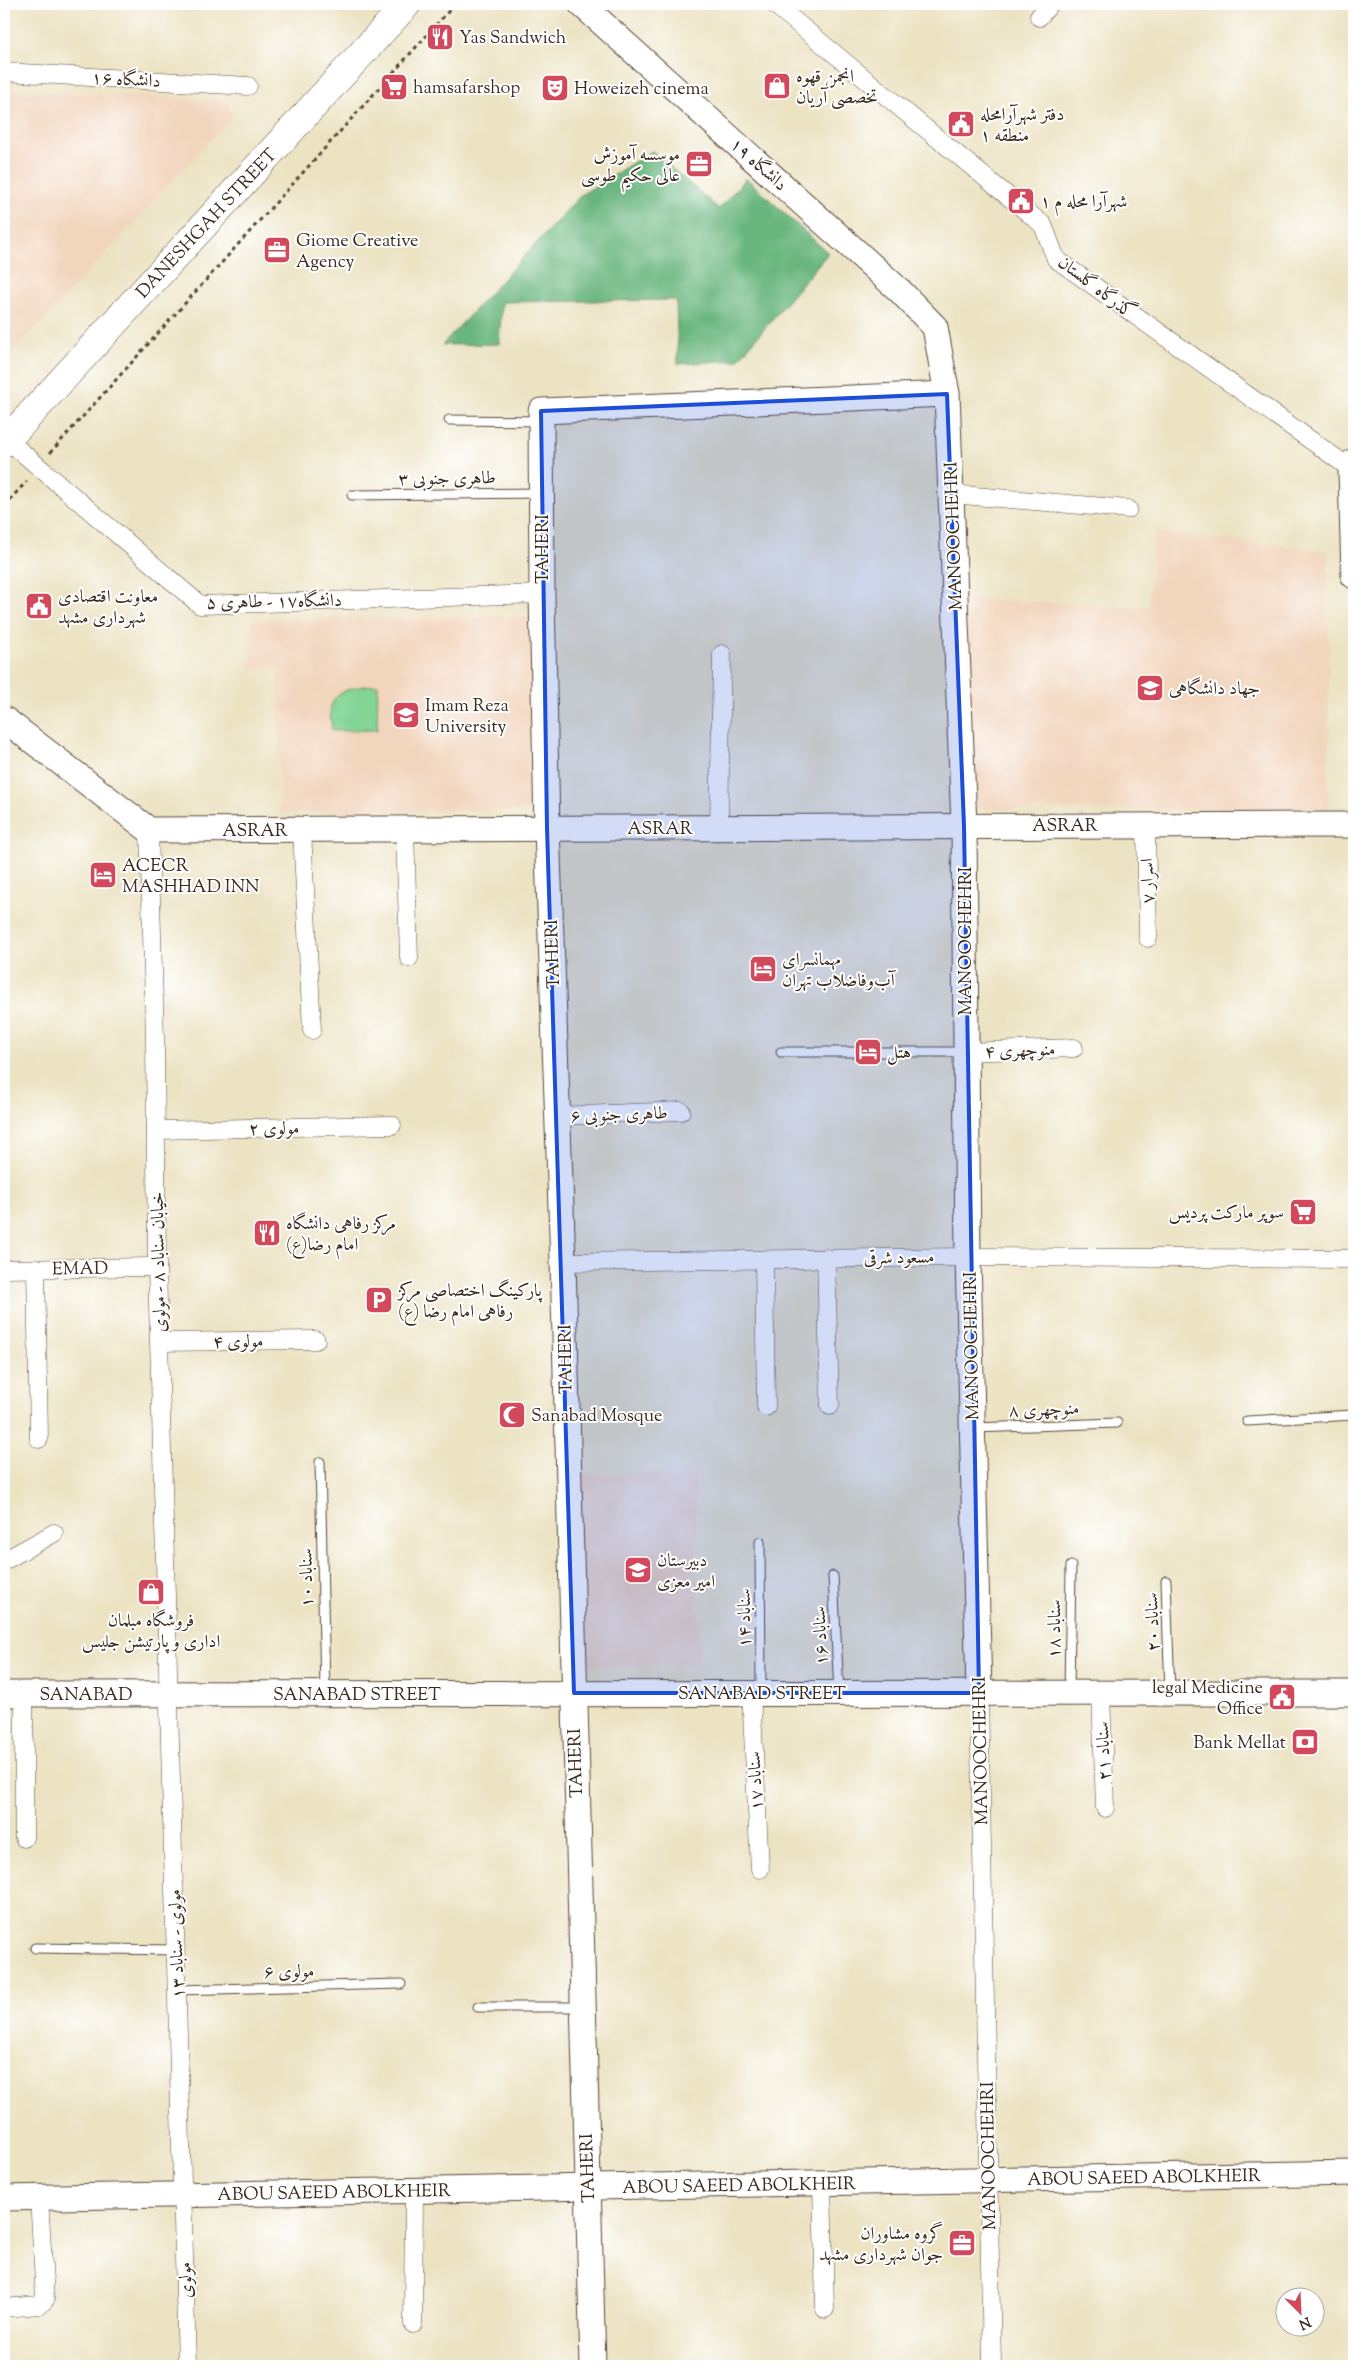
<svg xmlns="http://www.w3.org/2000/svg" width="1358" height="2370" viewBox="0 0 1358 2370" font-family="'Sorts Mill Goudy',Amiri,serif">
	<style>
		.built { fill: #f2d5bd }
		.green { fill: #82d495; stroke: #5e7f5a }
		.forest { fill: #69b67e; stroke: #52704e }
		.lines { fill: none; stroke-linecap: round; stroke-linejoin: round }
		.lane-casing { stroke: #564637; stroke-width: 11 }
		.street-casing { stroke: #564637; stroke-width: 19 }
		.secondary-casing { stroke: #564637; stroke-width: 27 }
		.primary-casing { stroke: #564637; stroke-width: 29 }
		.path { stroke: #564637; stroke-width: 3; stroke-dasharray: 4 4; stroke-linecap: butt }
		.lane { stroke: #fff; stroke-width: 9 }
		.street { stroke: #fff; stroke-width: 18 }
		.secondary { stroke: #fff; stroke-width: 25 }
		.primary { stroke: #fff; stroke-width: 28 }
		.marked { fill: #1d4ed8; fill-opacity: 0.2; stroke: #1d4ed8; stroke-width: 4; stroke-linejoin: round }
		.labels { text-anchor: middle; stroke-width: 4; stroke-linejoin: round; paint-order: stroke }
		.poi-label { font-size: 18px; fill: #3b2a1e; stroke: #fff; text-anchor: start }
		.street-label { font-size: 18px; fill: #3b2a1e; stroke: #fff }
	</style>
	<rect width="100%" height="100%" fill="#fff"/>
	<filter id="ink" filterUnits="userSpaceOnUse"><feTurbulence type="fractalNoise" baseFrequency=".02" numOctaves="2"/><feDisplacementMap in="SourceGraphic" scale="10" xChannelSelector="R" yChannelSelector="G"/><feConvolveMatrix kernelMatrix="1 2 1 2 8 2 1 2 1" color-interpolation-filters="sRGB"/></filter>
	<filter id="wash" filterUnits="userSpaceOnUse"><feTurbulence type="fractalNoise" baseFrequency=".0096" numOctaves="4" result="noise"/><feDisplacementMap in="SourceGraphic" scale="20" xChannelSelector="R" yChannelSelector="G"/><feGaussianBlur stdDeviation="1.12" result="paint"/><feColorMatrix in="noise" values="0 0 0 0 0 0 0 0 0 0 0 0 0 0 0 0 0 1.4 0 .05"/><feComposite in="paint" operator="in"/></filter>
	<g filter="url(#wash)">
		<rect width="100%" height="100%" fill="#ece3c3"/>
		<g class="built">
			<polygon points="4,89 226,101 234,115 13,353 4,347"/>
			<polygon points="1155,532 1328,551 1329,810 976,809 967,599 1148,607"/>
			<polygon points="532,617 533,810 280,813 278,670 251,670 251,620"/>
			<polygon points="695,1473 699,1664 581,1667 577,1475"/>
		</g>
		<path class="green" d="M378,685l-1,45 -45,1c0,-7 -3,-17 -1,-24 4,-20 31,-21 47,-22z"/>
		<polygon class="forest" points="652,151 719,209 746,178 828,253 738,360 678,364 676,300 502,302 499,344 442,345 581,195"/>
	</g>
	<g filter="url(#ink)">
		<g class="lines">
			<g class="lane-casing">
				<g id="lane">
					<polyline points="449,420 539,421"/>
					<polyline points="352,495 539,493"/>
					<polyline points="781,1052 965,1052"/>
					<polyline points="1247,1421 1354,1415"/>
					<polyline points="973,1428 1117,1423"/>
					<polyline points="320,1462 325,1691"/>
					<polyline points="760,1542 761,1691"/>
					<polyline points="833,1576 839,1693"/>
					<polyline points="1166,1581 1170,1693"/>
					<polyline points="1069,1693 1071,1566"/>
					<polyline points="35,1948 176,1950"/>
					<polyline points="177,1990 401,1984"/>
					<polyline points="478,2007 582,2007"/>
				</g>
			</g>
			<g class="street-casing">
				<g id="street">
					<polyline points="774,4 1043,225 1056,259 1354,471"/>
					<polyline points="1039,17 1050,4"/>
					<polyline points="4,72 248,86"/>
					<polyline points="4,437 200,605 542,594"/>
					<polyline points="951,494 1128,509"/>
					<polyline points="1146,825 1148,938"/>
					<polyline points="719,827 722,654"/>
					<polyline points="149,830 155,1039 157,1267 187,2366"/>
					<polyline points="302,830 312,1030"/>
					<polyline points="405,831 409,958"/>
					<polyline points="966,1052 1074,1048"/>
					<polyline points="558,1116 681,1111"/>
					<polyline points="156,1130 392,1125"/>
					<polyline points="826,1258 830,1406"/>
					<polyline points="764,1260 766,1407"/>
					<polyline points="563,1262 968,1257 1354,1259"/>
					<polyline points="36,1268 39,1439"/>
					<polyline points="4,1269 157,1267"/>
					<polyline points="159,1342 316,1340"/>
					<polyline points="4,1561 54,1533"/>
					<polyline points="751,1693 760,1869"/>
					<polyline points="979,1693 992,2366"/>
					<polyline points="1101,1693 1105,1808"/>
					<polyline points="24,1694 24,1838"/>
					<polyline points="822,2183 825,2309"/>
					<polyline points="4,2308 39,2305 45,2300 39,2197"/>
					<polyline points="413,2324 414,2190"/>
				</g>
			</g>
			<g class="secondary-casing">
				<g id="secondary">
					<polyline points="581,4 900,291 935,327 947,394 964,826 968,1257 979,1693"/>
					<polyline points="1354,461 1351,470 1354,576"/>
					<polyline points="4,719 149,830 1354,825"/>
					<polyline points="4,1694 1354,1693"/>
					<polyline points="4,2198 1354,2173"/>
					<polyline points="593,2366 563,1262 547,828 542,594 541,411 947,394"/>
				</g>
			</g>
			<g class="primary-casing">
				<polyline id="primary" points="4,443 407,4"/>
			</g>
			<g class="path">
				<polyline points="50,453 455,4"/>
				<polyline points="4,506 27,481"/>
			</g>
			<use href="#lane" class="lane"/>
			<use href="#street" class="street"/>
			<use href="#secondary" class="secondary"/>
			<use href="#primary" class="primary"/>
		</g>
	</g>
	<path class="marked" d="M947,394l17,432 15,867h-405l-27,-865 -6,-417z"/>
	<defs>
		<g id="restaurant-square" transform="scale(1.4375)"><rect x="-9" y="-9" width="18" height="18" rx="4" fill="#d1495b" stroke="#fff"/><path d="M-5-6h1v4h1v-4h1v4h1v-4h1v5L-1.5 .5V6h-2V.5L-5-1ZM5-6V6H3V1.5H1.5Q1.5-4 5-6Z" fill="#fff"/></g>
		<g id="shop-square" transform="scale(1.4375)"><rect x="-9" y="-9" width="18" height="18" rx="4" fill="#d1495b" stroke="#fff"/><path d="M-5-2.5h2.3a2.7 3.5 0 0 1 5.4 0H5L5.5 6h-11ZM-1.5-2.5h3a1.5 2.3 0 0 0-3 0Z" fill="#fff"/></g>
		<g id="supermarket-square" transform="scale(1.4375)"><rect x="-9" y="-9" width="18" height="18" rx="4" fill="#d1495b" stroke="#fff"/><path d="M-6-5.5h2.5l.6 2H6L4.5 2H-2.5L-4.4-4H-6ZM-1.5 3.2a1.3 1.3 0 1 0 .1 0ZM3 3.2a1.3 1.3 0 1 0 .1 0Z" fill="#fff"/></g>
		<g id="theatre-square" transform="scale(1.4375)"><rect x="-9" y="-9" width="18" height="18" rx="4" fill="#d1495b" stroke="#fff"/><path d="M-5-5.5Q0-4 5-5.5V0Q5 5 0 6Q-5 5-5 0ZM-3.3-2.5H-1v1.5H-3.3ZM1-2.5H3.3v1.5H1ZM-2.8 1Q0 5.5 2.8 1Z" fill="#fff"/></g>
		<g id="civic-square" transform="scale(1.4375)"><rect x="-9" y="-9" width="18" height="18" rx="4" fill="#d1495b" stroke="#fff"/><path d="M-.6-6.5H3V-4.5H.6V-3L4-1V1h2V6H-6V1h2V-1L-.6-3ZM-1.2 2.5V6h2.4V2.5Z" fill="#fff"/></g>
		<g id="office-square" transform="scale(1.4375)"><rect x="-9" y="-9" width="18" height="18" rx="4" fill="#d1495b" stroke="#fff"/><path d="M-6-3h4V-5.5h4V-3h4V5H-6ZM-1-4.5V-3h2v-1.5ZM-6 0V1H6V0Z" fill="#fff"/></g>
		<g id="university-square" transform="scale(1.4375)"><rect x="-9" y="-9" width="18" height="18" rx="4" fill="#d1495b" stroke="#fff"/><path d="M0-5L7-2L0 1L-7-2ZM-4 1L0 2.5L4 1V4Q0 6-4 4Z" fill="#fff"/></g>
		<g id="hotel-square" transform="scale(1.4375)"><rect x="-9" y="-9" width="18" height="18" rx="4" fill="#d1495b" stroke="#fff"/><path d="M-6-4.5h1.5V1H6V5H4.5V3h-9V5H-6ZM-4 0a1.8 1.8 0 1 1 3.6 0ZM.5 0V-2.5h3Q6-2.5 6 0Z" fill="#fff"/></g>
		<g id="parking-square" transform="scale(1.4375)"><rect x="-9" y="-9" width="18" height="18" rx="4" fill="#d1495b" stroke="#fff"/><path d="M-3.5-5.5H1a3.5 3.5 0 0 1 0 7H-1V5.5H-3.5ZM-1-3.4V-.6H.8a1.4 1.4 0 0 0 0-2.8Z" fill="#fff"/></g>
		<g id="mosque-square" transform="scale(1.4375)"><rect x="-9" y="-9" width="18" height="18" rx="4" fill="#d1495b" stroke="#fff"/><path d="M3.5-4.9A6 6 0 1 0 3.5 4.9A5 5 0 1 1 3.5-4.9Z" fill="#fff"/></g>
		<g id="school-square" transform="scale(1.4375)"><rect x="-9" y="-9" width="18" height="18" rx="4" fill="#d1495b" stroke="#fff"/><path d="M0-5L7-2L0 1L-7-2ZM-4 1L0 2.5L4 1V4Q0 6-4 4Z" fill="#fff"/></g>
		<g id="bank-square" transform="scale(1.4375)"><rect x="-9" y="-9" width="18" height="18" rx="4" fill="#d1495b" stroke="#fff"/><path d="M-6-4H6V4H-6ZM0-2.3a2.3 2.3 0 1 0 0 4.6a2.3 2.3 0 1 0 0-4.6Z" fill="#fff"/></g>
	</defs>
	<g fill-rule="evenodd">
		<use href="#restaurant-square" x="440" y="37"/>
		<use href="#shop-square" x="777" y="86"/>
		<use href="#supermarket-square" x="394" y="87"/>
		<use href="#theatre-square" x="555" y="88"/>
		<use href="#civic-square" x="961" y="124"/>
		<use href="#office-square" x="699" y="164"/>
		<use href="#civic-square" x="1021" y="201"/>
		<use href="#office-square" x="277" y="250"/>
		<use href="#civic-square" x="39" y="606"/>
		<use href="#university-square" x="1150" y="688"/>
		<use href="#university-square" x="406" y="715"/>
		<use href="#hotel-square" x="103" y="875"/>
		<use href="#hotel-square" x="763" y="969"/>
		<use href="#hotel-square" x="868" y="1052"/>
		<use href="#supermarket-square" x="1303" y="1212"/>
		<use href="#restaurant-square" x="267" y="1233"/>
		<use href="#parking-square" x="379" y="1300"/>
		<use href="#mosque-square" x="512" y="1415"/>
		<use href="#school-square" x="638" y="1570"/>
		<use href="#shop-square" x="151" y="1592"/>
		<use href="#civic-square" x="1282" y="1697"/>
		<use href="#bank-square" x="1305" y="1742"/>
		<use href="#office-square" x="962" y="2243"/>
	</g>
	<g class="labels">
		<g class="poi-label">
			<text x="459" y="43">Yas Sandwich</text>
			<text x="796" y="82">انجمن قهوه<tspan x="796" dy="21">تخصصی آریان</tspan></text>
			<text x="413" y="93">hamsafarshop</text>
			<text x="574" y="94">Howeizeh cinema</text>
			<text x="980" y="120">دفتر شهرآرامحله<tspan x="980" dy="21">منطقه ۱</tspan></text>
			<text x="680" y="160" text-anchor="end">موسسه آموزش<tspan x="680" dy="21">عالی حکیم طوسی</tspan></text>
			<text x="1040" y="207">شهرآرا محله م ۱</text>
			<text x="296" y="246">Giome Creative<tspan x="296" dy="21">Agency</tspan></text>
			<text x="58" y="602">معاونت اقتصادی<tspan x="58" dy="21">شهرداری مشهد</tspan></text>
			<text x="1169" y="694">جهاد دانشگاهی</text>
			<text x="425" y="711">Imam Reza<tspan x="425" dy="21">University</tspan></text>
			<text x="122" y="871">ACECR<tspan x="122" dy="21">MASHHAD INN</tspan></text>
			<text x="782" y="965">مهمانسرای<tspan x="782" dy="21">آب‌و‌فاضلاب تهران</tspan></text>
			<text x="887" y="1058">هتل</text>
			<text x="1284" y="1218" text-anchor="end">سوپر مارکت پردیس</text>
			<text x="286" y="1229">مرکز رفاهی دانشگاه<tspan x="286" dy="21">امام رضا(ع)</tspan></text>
			<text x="398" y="1296">پارکینگ اختصاصی مرکز<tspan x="398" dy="21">رفاهی امام رضا (ع)</tspan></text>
			<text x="531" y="1421">Sanabad Mosque</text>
			<text x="657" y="1566">دبیرستان<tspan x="657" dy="21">امیر معزی</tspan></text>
			<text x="151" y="1626" text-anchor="middle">فروشگاه مبلمان<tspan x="151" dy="21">اداری و پارتیشن جلیس</tspan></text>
			<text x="1263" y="1693" text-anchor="end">legal Medicine<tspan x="1263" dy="21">Office</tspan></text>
			<text x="1286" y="1748" text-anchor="end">Bank Mellat</text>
			<text x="943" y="2239" text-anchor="end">گروه مشاوران<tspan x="943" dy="21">جوان شهرداری مشهد</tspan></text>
		</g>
		<g class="street-label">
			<text transform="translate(126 79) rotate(3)" y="6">دانشگاه ۱۶</text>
			<text transform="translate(759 164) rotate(42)" y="6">دانشگاه ۱۹</text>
			<text transform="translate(206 223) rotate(-47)" y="6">DANESHGAH STREET</text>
			<text transform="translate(1097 287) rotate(37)" y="6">گذرگاه گلستان</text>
			<text transform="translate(447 478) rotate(-1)" y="6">طاهری جنوبی ۳</text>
			<text transform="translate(953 536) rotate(-92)" y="6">MANOOCHEHRI</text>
			<text transform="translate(542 549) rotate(-90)" y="6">TAHERI</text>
			<text transform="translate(274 601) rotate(-1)" y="6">دانشگاه۱۷ - طاهری ۵</text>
			<text x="1065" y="831">ASRAR</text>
			<text x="660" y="834">ASRAR</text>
			<text x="255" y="836">ASRAR</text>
			<text transform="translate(1147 881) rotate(-91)" y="6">اسرار ۷</text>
			<text transform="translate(965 941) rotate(-90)" y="6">MANOOCHEHRI</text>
			<text transform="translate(552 954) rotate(-92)" y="6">TAHERI</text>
			<text transform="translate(1020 1050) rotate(-2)" y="6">منوچهری ۴</text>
			<text transform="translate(619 1114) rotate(-2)" y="6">طاهری جنوبی ۶</text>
			<text transform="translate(274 1128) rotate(-1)" y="6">مولوی ۲</text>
			<text transform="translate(899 1257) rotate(-1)" y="6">مسعود شرقی</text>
			<text transform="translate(158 1262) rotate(-91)" y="6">خیابان سناباد ۸ - مولوی</text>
			<text transform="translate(80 1268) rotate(-1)" y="6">EMAD</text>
			<text transform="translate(238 1341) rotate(-1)" y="6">مولوی ۴</text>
			<text transform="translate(971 1346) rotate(-91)" y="6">MANOOCHEHRI</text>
			<text transform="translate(565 1359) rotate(-91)" y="6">TAHERI</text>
			<text transform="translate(1044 1409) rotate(-2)" y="6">منوچهری ۸</text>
			<text transform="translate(306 1578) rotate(-91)" y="6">سناباد ۱۰</text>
			<text transform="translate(744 1618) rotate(-90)" y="6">سناباد ۱۴</text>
			<text transform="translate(1152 1622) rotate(-92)" y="6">سناباد ۲۰</text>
			<text transform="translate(1054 1629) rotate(-89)" y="6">سناباد ۱۸</text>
			<text transform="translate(820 1636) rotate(-93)" y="6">سناباد ۱۶</text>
			<text x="762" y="1699">SANABAD STREET</text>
			<text x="86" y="1700">SANABAD</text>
			<text x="357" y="1700">SANABAD STREET</text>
			<text transform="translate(980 1751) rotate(-91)" y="6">MANOOCHEHRI</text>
			<text transform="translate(1103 1751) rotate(-92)" y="6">سناباد ۲۱</text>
			<text transform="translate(575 1763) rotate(-92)" y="6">TAHERI</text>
			<text transform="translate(755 1781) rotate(-93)" y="6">سناباد ۱۷</text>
			<text transform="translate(176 1944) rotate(-92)" y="6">مولوی - سناباد ۱۳</text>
			<text transform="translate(289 1971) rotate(-1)" y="6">مولوی ۶</text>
			<text transform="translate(988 2156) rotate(-91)" y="6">MANOOCHEHRI</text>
			<text transform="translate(587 2168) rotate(-92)" y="6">TAHERI</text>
			<text transform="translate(1144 2177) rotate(-1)" y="6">ABOU SAEED ABOLKHEIR</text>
			<text transform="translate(739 2185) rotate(-1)" y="6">ABOU SAEED ABOLKHEIR</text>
			<text transform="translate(334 2192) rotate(-1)" y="6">ABOU SAEED ABOLKHEIR</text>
			<text transform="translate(185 2280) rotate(-92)" y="6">مولوی</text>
		</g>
	</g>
	<rect width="1358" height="2370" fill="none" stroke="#fff" stroke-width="20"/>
	<g transform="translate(1300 2312) rotate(156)"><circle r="24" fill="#ffffff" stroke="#b1aaa5"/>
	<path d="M0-4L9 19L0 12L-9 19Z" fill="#d1495b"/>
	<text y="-8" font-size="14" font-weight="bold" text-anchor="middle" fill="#3b2a1e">N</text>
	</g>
</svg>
